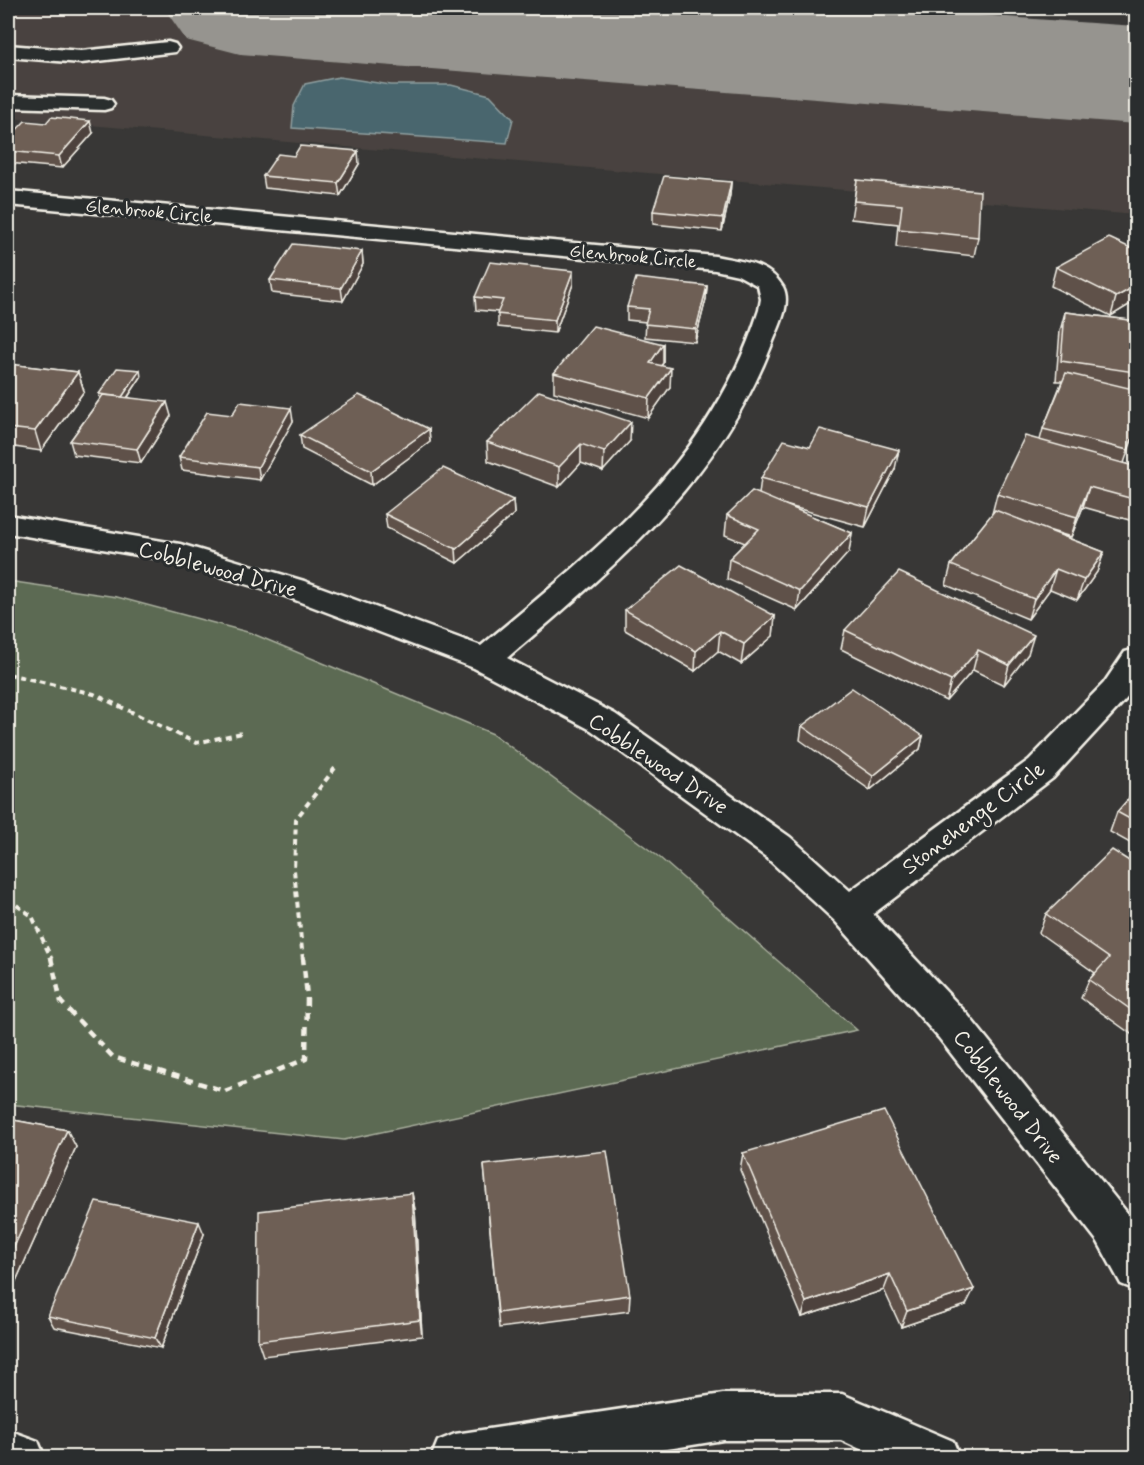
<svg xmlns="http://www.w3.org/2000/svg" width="1144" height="1465" viewBox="0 0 1144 1465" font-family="Mynerve,sans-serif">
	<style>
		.built { fill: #48433f }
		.green { fill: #5c6a52; stroke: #a8ae9d; stroke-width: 1.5 }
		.water { fill: #4a666e; stroke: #8e9e9f; stroke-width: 1.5 }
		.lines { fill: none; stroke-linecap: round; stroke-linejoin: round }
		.runway { fill: #96948f; fill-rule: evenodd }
		.street-casing { stroke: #f4f1e8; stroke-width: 5 }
		.path-far1 { stroke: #f4f1e8; stroke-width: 4; stroke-dasharray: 6 4.5; stroke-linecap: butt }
		.path { stroke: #f4f1e8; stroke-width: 4.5; stroke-dasharray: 8 6; stroke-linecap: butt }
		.street { fill: #2a2d2e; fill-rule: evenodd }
		.wall { fill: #5f5149; stroke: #f4f1e8; stroke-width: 1.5 }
		.shaded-wall { fill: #4d423c; stroke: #f4f1e8; stroke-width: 1.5 }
		.building { fill: #6e5e55; stroke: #f4f1e8; stroke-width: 1.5 }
		.labels { text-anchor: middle; stroke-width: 6; stroke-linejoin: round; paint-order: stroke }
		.far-street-label { font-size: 18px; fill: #f4f1e8; stroke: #2a2d2e }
		.street-label { font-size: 22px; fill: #f4f1e8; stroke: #2a2d2e }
	</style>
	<rect width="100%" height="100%" fill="#383736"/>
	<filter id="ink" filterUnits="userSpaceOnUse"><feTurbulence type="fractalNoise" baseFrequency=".0167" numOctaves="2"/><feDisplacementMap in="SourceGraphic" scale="12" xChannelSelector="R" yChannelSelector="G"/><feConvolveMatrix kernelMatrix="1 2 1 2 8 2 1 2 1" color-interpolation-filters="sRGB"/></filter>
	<g filter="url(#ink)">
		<polygon class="built" points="8,8 745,8 1136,37 1136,215 8,118"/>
		<polygon class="green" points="8,581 117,597 251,633 493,734 659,857 857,1030 344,1140 8,1104"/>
		<polygon class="water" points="339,77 391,85 451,85 490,95 513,119 507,143 292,128 294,106 305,84"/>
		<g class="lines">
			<polygon class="runway" points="164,8 878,8 1136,26 1136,124 240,54 186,40"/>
			<g class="street-casing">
				<g id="street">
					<polygon points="168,42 175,44 178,48 175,52 81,63 8,57 8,45 81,51"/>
					<polygon points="8,95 104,98 111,100 114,104 111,108 104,110 8,107"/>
					<path d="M8,191l707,65c25,5 54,7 68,31 9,17 -5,41 -11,57 -53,137 -156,221 -265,314l108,56 175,123 60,54 179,-131 75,-77 21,-31 11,-3v35l-10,15 -73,79 -180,136 94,100 161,200 8,14v62l-15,-6 -23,-42 -159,-204 -103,-116 -70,-65 -175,-127 -117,-62 -192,-73 -115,-35 -159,-27v-18l172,29 124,37 177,65c118,-99 229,-182 278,-336l2,-11 -3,-13 -20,-11 -23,-5 -707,-65z"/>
					<polygon points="723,1394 842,1394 953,1441 960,1458 880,1458 841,1440 723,1440 612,1458 431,1458 438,1441 455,1434"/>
					<polygon points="8,1430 38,1441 45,1458 8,1458"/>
				</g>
			</g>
			<g class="path-far1">
				<polyline points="8,674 94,694 196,743 242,733"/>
				<polyline points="8,899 32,916 52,960"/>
				<polyline points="303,960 294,870 296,819 335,768"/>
			</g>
			<polyline class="path" points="51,958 61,1002 113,1057 225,1091 306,1059 307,996 303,958"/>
			<use href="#street" class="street"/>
		</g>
		<g class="wall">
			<polygon points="93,133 62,168 8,163 8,139"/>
			<polygon points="359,164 340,196 265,188 263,176"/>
			<polygon points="857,180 978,237 974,256 896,247 898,224 851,219"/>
			<polygon points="731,182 730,195 722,231 653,224 653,211"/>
			<polygon points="362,251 363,264 343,301 272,293 270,280"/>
			<polygon points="1137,251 1137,300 1111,316 1051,286 1056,267"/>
			<polygon points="573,284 555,333 498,327 498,312 476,310 475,297"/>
			<polygon points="707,286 706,299 695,342 645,337 646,322 627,320 627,307"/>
			<polygon points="1065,312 1137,321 1137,366 1134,365 1134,372 1129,388 1137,390 1137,441 1132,440 1124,463 1137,467 1137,513 1133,521 1083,507 1071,537 1048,530 1104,552 1097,572 1077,600 1050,589 1028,619 946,585 951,565 992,514 997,494 1040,440 1043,429 1062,381 1056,381 1060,331"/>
			<polygon points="663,344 663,363 661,366 670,387 648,418 554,392 554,373"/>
			<polygon points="8,364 78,372 84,391 41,451 8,446"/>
			<polygon points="141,377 128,397 171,416 141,463 74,455 70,441 100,399 99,394"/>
			<polygon points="232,415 293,421 260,480 182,470 179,457"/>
			<polygon points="429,429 430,442 372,485 302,449 300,435"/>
			<polygon points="630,441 603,471 581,463 559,487 488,461 487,442"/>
			<polygon points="895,469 865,527 785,505 852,533 849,552 797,610 727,579 729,559 745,543 725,535 727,515 759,494 761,478"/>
			<polygon points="513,500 514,514 457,563 387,528 385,514"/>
			<polygon points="625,610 775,616 773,636 741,664 718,651 695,671 625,630"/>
			<polygon points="845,630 1028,654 1004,685 973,670 946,701 841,649"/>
			<polygon points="802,726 923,736 920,749 870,790 800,740"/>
			<polygon points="1137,789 1137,847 1110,832 1117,812"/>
			<polygon points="1137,866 1137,1033 1134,1036 1081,998 1089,980 1095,973 1039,933 1046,914"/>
			<polygon points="8,1119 67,1130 76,1147 15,1283 8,1281"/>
			<polygon points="743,1153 966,1305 901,1327 884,1290 802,1317 740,1170"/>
			<polygon points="484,1165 630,1295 629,1311 499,1328"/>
			<polygon points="412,1193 415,1210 422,1336 263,1356 258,1341"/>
			<polygon points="204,1234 161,1348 54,1327 48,1316"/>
		</g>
		<g class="shaded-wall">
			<polygon points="90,121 93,133 62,168 59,156"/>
			<polygon points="358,151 359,164 340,196 338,183"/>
			<polygon points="731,182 730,195 722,231 723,218"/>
			<polygon points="362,251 363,264 343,301 341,288"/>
			<polygon points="573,271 573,284 555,333 555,320"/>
			<polygon points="1137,285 1137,300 1111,316 1116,297"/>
			<polygon points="707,286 706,299 695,342 696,329"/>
			<polygon points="663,344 663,363 649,382 650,363"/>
			<polygon points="671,368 670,387 648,418 649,398"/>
			<polygon points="140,370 141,377 123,404 122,397"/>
			<polygon points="78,372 84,391 41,451 35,431"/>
			<polygon points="167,402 171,416 141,463 137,449"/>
			<polygon points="291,408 293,421 260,480 258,467"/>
			<polygon points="631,422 630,441 603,471 604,452"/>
			<polygon points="429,429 430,442 372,485 371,471"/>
			<polygon points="581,444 581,463 559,487 559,467"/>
			<polygon points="899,450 895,469 865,527 869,507"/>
			<polygon points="1089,487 1083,507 1071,537 1077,517"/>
			<polygon points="513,500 514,514 457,563 456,549"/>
			<polygon points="852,533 849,552 797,610 800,591"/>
			<polygon points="1104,552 1097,572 1077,600 1084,580"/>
			<polygon points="1056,569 1050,589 1028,619 1034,599"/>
			<polygon points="775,616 773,636 741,664 744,644"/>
			<polygon points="720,631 718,651 695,671 696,651"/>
			<polygon points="1034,635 1028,654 1004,685 1009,665"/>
			<polygon points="978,650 973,670 946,701 951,681"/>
			<polygon points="923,736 920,749 870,790 873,776"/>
			<polygon points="67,1130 76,1147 15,1283 8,1271 8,1260"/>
			<polygon points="412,1193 415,1210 422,1336 420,1320"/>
			<polygon points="199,1222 204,1234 161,1348 155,1338"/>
			<polygon points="890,1274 884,1290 802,1317 806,1302"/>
			<polygon points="974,1289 966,1305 901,1327 907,1311"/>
		</g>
		<g class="building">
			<polygon points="51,117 90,121 59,156 8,151 8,139 25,121 46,123"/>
			<polygon points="300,146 358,151 338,183 263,176 278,154 294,156"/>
			<polygon points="664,176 731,182 723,218 653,211"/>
			<polygon points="857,180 980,191 978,237 899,229 902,205 854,201"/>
			<polygon points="1109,238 1137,251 1137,285 1116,297 1056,267"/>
			<polygon points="293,244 362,251 341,288 270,280"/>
			<polygon points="490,262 573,271 555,320 497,314 503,300 475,297"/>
			<polygon points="636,278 707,286 696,329 645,324 649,309 627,307"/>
			<polygon points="1065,312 1137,321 1137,346 1134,345 1134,372 1061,361"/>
			<polygon points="593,326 663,344 650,363 671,368 649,398 554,373"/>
			<polygon points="8,364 78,372 35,431 8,428"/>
			<polygon points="117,368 140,370 122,397 99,394"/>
			<polygon points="1066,373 1137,390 1137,425 1128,450 1043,429"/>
			<polygon points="539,391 631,422 604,452 581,444 559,467 487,442"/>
			<polygon points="103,395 167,402 137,449 70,441"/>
			<polygon points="359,395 429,429 371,471 300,435"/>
			<polygon points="240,402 291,408 258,467 179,457 207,412 232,415"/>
			<polygon points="820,429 899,450 869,507 761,478 784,440 810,447"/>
			<polygon points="1025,436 1137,467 1137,500 1089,487 1077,517 997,494"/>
			<polygon points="443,468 513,500 456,549 385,514"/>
			<polygon points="752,491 852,533 800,591 729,559 759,529 727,515"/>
			<polygon points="995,510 1104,552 1084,580 1056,569 1034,599 951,565"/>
			<polygon points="681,565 775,616 744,644 720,631 696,651 625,610"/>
			<polygon points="899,572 1034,635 1009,665 978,650 951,681 845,630"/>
			<polygon points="852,688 923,736 873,776 802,726"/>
			<polygon points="1137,789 1137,823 1117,812"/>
			<polygon points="1112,850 1137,866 1137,1014 1089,980 1109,958 1046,914"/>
			<polygon points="884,1111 974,1289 907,1311 890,1274 806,1302 743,1153"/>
			<polygon points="8,1119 67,1130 8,1260"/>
			<polygon points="607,1151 630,1295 498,1313 484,1165"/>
			<polygon points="412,1193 420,1320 258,1341 259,1211"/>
			<polygon points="96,1202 199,1222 155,1338 48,1316"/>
		</g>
	</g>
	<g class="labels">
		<g class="far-street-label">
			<text transform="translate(149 211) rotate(5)" y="6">Glenbrook Circle</text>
			<text transform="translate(633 256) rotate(5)" y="6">Glenbrook Circle</text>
		</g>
		<g class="street-label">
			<text transform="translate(218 568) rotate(15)" y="8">Cobblewood Drive</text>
			<text transform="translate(659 763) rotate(34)" y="8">Cobblewood Drive</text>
			<text transform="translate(973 817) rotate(-37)" y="8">Stonehenge Circle</text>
			<text transform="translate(1009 1096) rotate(52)" y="8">Cobblewood Drive</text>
		</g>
	</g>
	<rect width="1144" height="1465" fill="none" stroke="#2a2d2e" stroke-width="30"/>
	<rect x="15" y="15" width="1114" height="1435" fill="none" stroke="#f4f1e8" stroke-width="2" filter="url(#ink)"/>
</svg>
